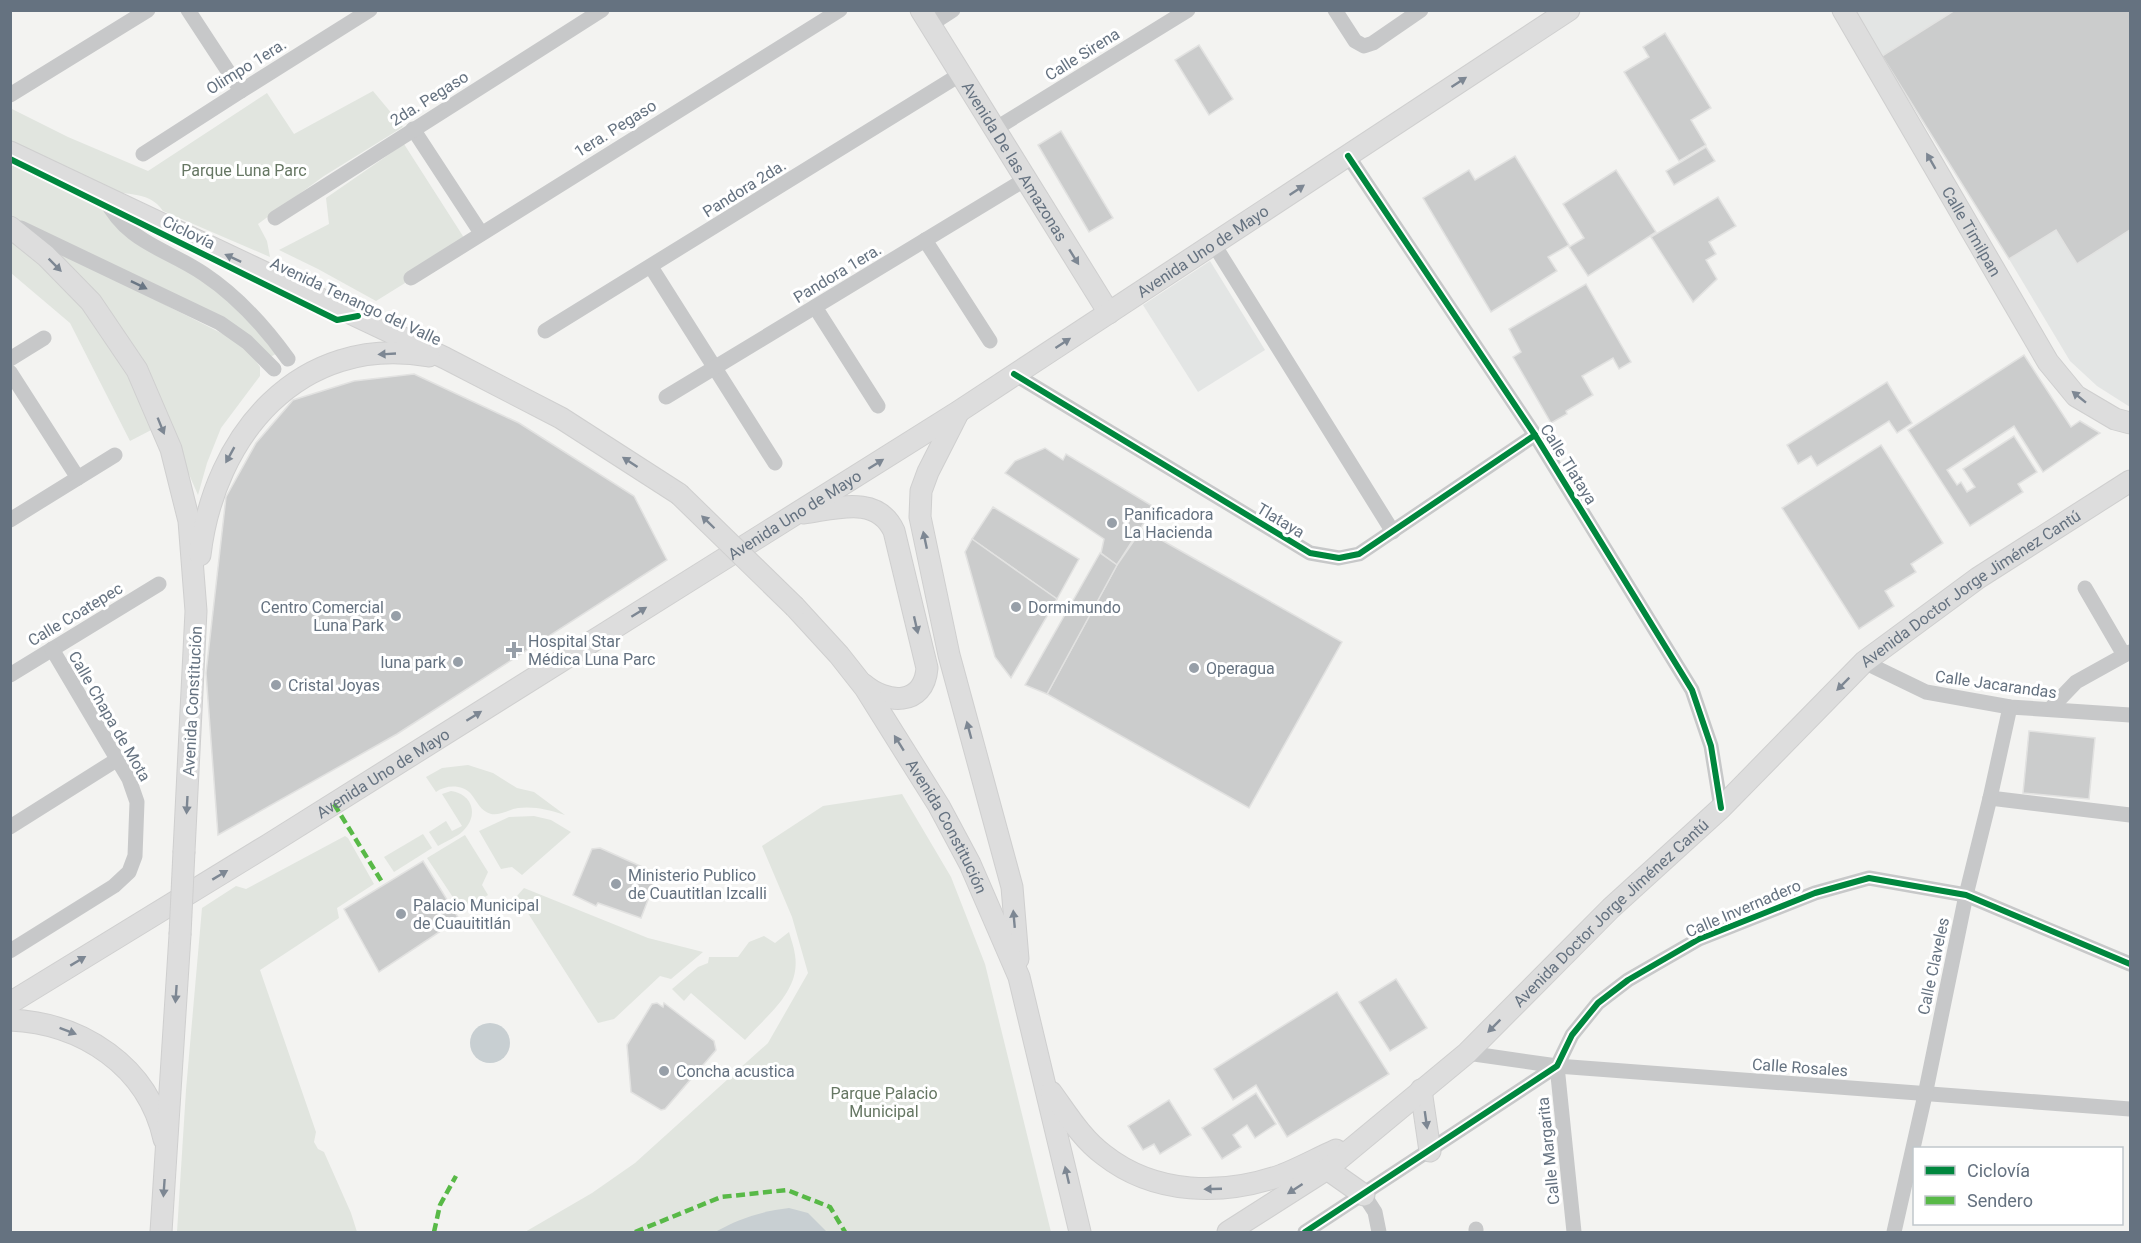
<svg xmlns="http://www.w3.org/2000/svg" width="2141" height="1243" viewBox="0 0 2141 1243" font-family="Roboto,sans-serif">
	<style>
		.built { fill: #e3e5e4 }
		.green { fill: #e1e5df }
		.water { fill: #c8cfd2 }
		.building { fill: #cbcccc; stroke: #e2e2e1; stroke-width: 1.5 }
		.lines { fill: none; stroke-linecap: round; stroke-linejoin: round }
		.secondary-casing { stroke: #cfcfcf; stroke-width: 23 }
		.street { stroke: #c7c8c9; stroke-width: 15 }
		.secondary { stroke: #ddd; stroke-width: 21 }
		.secondary-bridge-casing { stroke: #cfcfcf; stroke-width: 23; stroke-linecap: butt }
		.secondary-bridge { stroke: #ddd; stroke-width: 21 }
		.quiet { stroke: #58b947; stroke-width: 4.5; stroke-dasharray: 9 4.5; stroke-linecap: butt }
		.cycleway-casing { stroke: #fff; stroke-width: 10 }
		.cycleway { stroke: #00873e; stroke-width: 6 }
		.oneway { fill: #7d8793 }
		.oneway2 { fill: #6a7684 }
		.poi-dot { fill: #979fa8; stroke: #fff; stroke-width: 2 }
		.labels { text-anchor: middle; stroke-width: 6; stroke-linejoin: round; paint-order: stroke }
		.street-label { font-size: 16px; fill: #657280; stroke: #fff }
		.park-label { font-size: 16px; fill: #667763; stroke: #fff }
		.poi-label { font-size: 16px; fill: #657280; stroke: #fff; text-anchor: start }
	</style>
	<rect width="100%" height="100%" fill="#f3f3f1"/>
	<g class="built">
		<polygon points="1855,11 2130,11 2130,407 2097,386 2070,361 2009,259"/>
		<polygon points="1210,261 1265,350 1198,392 1143,305"/>
	</g>
	<g class="green">
		<path d="M373,91l30,36 -79,49 -66,48 9,17 3,16 -107,-46c-14,-22 -43,-15 -64,-22 -29,-10 -60,-29 -88,-42l-1,-39 58,29 80,34 119,-78 27,41z"/>
		<polygon points="404,144 468,244 376,301 318,269 279,250 329,224 326,198"/>
		<polygon points="10,159 96,201 239,308 276,354 270,357 11,218"/>
		<polygon points="10,232 74,290 135,372 157,427 130,441 70,323 11,273"/>
		<polygon points="27,235 233,339 250,353 260,367 260,376 221,428 207,463 198,495 143,369"/>
		<path d="M468,765l25,8 24,15 17,4 31,23c-16,-5 -30,-9 -47,-7 -8,1 -19,8 -27,6 -11,-3 -14,-13 -20,-20 -9,-10 -25,-9 -35,-2l-10,-15 16,-9z"/>
		<path d="M451,791c22,3 28,25 12,40 -6,6 -17,10 -25,15l-9,-14 17,-11 6,10 10,-5 -20,-32z"/>
		<polygon points="902,794 951,877 985,964 1051,1232 525,1232 592,1193 635,1163 768,1043 808,973 792,917 762,846 823,806"/>
		<polygon points="534,816 551,820 571,832 522,875 512,867 501,869 479,831 509,817"/>
		<polygon points="423,834 432,848 394,872 384,857"/>
		<polygon points="465,835 488,872 482,885 488,895 462,911 427,858"/>
		<polygon points="345,836 348,838 374,884 337,908 339,918 260,970 316,1132 314,1142 318,1149 324,1152 351,1213 357,1232 177,1232 186,1090 202,908 236,886 246,889"/>
		<polygon points="524,888 648,938 703,952 671,979 660,976 614,1019 598,1023 517,896"/>
		<path d="M789,932c2,7 5,15 6,23 6,36 -29,61 -50,85l-54,-47 -7,8 -12,-12 26,-22 10,-4 1,-6h29l11,-15 15,-6 11,7z"/>
	</g>
	<g class="water">
		<circle cx="490" cy="1043" r="20"/>
		<path d="M789,1208l19,5 19,19h-112c23,-13 47,-21 74,-24z"/>
	</g>
	<g class="building">
		<polygon points="1955,10 2130,10 2130,230 2077,264 2056,230 2009,259 1882,56"/>
		<polygon points="1665,33 1711,108 1691,120 1706,145 1679,161 1624,72 1649,57 1643,47"/>
		<polygon points="1199,45 1233,99 1209,115 1175,60"/>
		<polygon points="1061,131 1113,218 1089,232 1038,145"/>
		<polygon points="1706,147 1715,161 1674,185 1666,171"/>
		<polygon points="1515,156 1569,245 1548,257 1557,271 1491,312 1423,198 1469,170 1475,180"/>
		<polygon points="1616,170 1656,232 1588,276 1569,247 1584,238 1563,204"/>
		<polygon points="1718,197 1736,226 1709,242 1716,254 1706,260 1717,279 1693,302 1651,237"/>
		<polygon points="1586,284 1631,362 1619,369 1613,358 1582,376 1593,395 1566,411 1567,414 1551,423 1513,357 1521,352 1509,329"/>
		<polygon points="2024,355 2071,427 2080,421 2100,433 2043,472 2014,426 1947,470 1957,485 1961,482 1967,492 1975,487 1963,469 2014,436 2037,472 2018,484 2023,492 1970,526 1908,430"/>
		<polygon points="414,374 519,423 634,496 667,560 397,734 218,835 206,673 226,497 256,443 293,400 354,381"/>
		<polygon points="1887,382 1912,423 1897,433 1889,421 1817,466 1811,456 1798,464 1787,445"/>
		<polygon points="1881,445 1943,543 1911,564 1916,572 1885,591 1894,606 1859,629 1782,508"/>
		<polygon points="1045,448 1063,460 1066,454 1154,507 1117,565 1101,553 1104,539 1005,473 1015,461"/>
		<polygon points="993,507 1079,559 1057,599 972,539"/>
		<polygon points="1142,529 1342,642 1249,808 1047,694 1117,565"/>
		<polygon points="972,539 1057,599 1011,678 995,657 983,616 965,552"/>
		<polygon points="1100,553 1117,565 1047,694 1025,685"/>
		<polygon points="2029,731 2095,738 2089,799 2023,793"/>
		<polygon points="600,848 658,874 641,918 598,903 596,906 573,895 592,849"/>
		<polygon points="423,861 459,919 379,972 344,909"/>
		<polygon points="1396,979 1427,1028 1390,1051 1359,1002"/>
		<polygon points="1337,992 1389,1074 1287,1137 1256,1085 1233,1100 1214,1069"/>
		<polygon points="657,1003 663,1007 664,1003 714,1041 716,1050 665,1109 661,1110 631,1092 627,1045 652,1004"/>
		<polygon points="1256,1093 1276,1124 1255,1138 1247,1125 1233,1135 1241,1147 1222,1159 1202,1128"/>
		<polygon points="1169,1100 1191,1135 1160,1154 1154,1144 1143,1150 1128,1126"/>
	</g>
	<g class="lines">
		<g class="secondary-casing">
			<g id="secondary">
				<path id="s1" d="M921,10l188,303"/>
				<path id="s2" d="M1843,10l205,352 28,34 39,23 15,4"/>
				<polyline points="10,152 445,358 561,418 679,494"/>
				<polyline points="10,227 46,256 91,302 137,370 171,449 189,521 196,611 184,851"/>
				<polyline points="958,413 928,472 921,491 920,517 949,655 1012,887 1018,959"/>
				<path d="M803,513c32,-4 74,-19 91,18l33,137c-3,39 -41,36 -64,16"/>
				<path d="M200,555c14,-119 99,-222 229,-199"/>
				<path id="s3" d="M795,607l44,48 26,33 74,118 31,58 49,113 61,255"/>
				<path id="s4" d="M10,1003l258,-158 690,-433 611,-402"/>
				<path d="M10,1020c72,3 138,46 154,119"/>
				<polyline points="1421,1090 1430,1151"/>
				<path d="M1051,1092c16,22 31,47 53,63 51,40 119,41 178,20 18,-7 36,-17 54,-25"/>
				<polyline points="1327,1169 1364,1195"/>
				<polyline points="161,1232 180,935"/>
				<path id="s5" d="M1228,1232l99,-63 140,-116 144,-145 110,-100 143,-146 114,-84 152,-97"/>
			</g>
		</g>
		<g class="street">
			<polyline points="188,10 241,91"/>
			<polyline points="1335,10 1355,41 1364,46 1373,43 1421,10"/>
			<polyline points="930,25 953,10"/>
			<polyline points="10,95 148,10"/>
			<polyline points="413,129 481,233"/>
			<polyline points="995,129 1188,10"/>
			<polyline points="143,154 241,91 370,10"/>
			<polyline points="1348,156 1535,435 1692,690 1711,746 1721,808"/>
			<path d="M104,197c24,47 60,50 100,77 33,22 61,53 84,85"/>
			<polyline points="275,218 602,10"/>
			<polyline points="21,228 220,323 247,342 274,369"/>
			<polyline points="925,240 990,341"/>
			<polyline points="1213,243 1393,532"/>
			<polyline points="651,267 775,463"/>
			<polyline points="411,278 840,10"/>
			<polyline points="815,307 878,406"/>
			<polyline points="545,331 961,74"/>
			<polyline points="10,359 44,338"/>
			<polyline points="10,372 78,478"/>
			<polyline points="1014,374 1310,553 1339,558 1359,554 1535,435"/>
			<polyline points="666,397 1026,179"/>
			<polyline points="10,520 115,455"/>
			<polyline points="2085,588 2124,655"/>
			<polyline points="1864,662 1926,692 2010,707 2130,715"/>
			<polyline points="10,675 159,584"/>
			<polyline points="2050,709 2076,682 2130,652"/>
			<polyline points="1990,798 2130,815"/>
			<polyline points="10,827 118,759"/>
			<polyline points="10,951 114,886 129,872 135,856 137,802 129,779 52,649"/>
			<polyline points="1467,1053 1557,1066 2130,1109"/>
			<polyline points="1557,1066 1574,1232"/>
			<polyline points="1364,1195 1375,1212 1379,1232"/>
			<polyline points="1476,1229 1476,1232"/>
			<polyline points="1305,1232 1557,1066 1572,1035 1598,1003 1628,980 1699,939 1815,893 1869,878 1966,895 2130,964"/>
			<polyline points="1894,1232 1925,1095 1966,895 1990,798 2010,707"/>
		</g>
		<use href="#secondary" class="secondary"/>
		<g class="secondary-bridge-casing">
			<g id="secondary-bridge">
				<polyline points="679,494 795,607"/>
				<polyline points="180,935 184,851"/>
			</g>
		</g>
		<use href="#secondary-bridge" class="secondary-bridge"/>
		<g class="quiet">
			<polyline points="334,804 382,882"/>
			<polyline points="434,1232 440,1205 456,1176"/>
			<polyline points="635,1232 721,1197 787,1190 830,1207 845,1232"/>
		</g>
		<g class="cycleway-casing">
			<g id="cycleway">
				<polyline points="1348,156 1535,435 1692,690 1711,746 1721,808"/>
				<polyline points="10,159 337,320 358,316"/>
				<polyline points="1014,374 1310,553 1339,558 1359,554 1535,435"/>
				<polyline points="1305,1232 1557,1066 1572,1035 1598,1003 1628,980 1699,939 1815,893 1869,878 1966,895 2130,964"/>
			</g>
		</g>
		<use href="#cycleway" class="cycleway"/>
	</g>
	<defs><path id="oneway-solid" d="M-6-.8H1V-3.2L6.5 0L1 3.2V.8H-6Z" transform="scale(1.5)"/></defs>
	<g class="oneway">
		<use href="#oneway-solid" transform="translate(1459 82) rotate(-33)"/>
		<use href="#oneway-solid" transform="translate(1931 161) rotate(-120)"/>
		<use href="#oneway-solid" transform="translate(1297 190) rotate(-34)"/>
		<use href="#oneway-solid" transform="translate(1074 257) rotate(58)"/>
		<use href="#oneway-solid" transform="translate(233 258) rotate(-155)"/>
		<use href="#oneway-solid" transform="translate(55 265) rotate(45)"/>
		<use href="#oneway-solid" transform="translate(1063 343) rotate(-33)"/>
		<use href="#oneway-solid" transform="translate(387 354) rotate(177)"/>
		<use href="#oneway-solid" transform="translate(2079 397) rotate(-141)"/>
		<use href="#oneway-solid" transform="translate(161 426) rotate(68)"/>
		<use href="#oneway-solid" transform="translate(230 455) rotate(119)"/>
		<use href="#oneway-solid" transform="translate(630 462) rotate(-147)"/>
		<use href="#oneway-solid" transform="translate(876 464) rotate(-32)"/>
		<use href="#oneway-solid" transform="translate(708 522) rotate(-136)"/>
		<use href="#oneway-solid" transform="translate(925 540) rotate(-102)"/>
		<use href="#oneway-solid" transform="translate(639 612) rotate(-32)"/>
		<use href="#oneway-solid" transform="translate(916 625) rotate(77)"/>
		<use href="#oneway-solid" transform="translate(1843 684) rotate(135)"/>
		<use href="#oneway-solid" transform="translate(474 716) rotate(-32)"/>
		<use href="#oneway-solid" transform="translate(969 730) rotate(-105)"/>
		<use href="#oneway-solid" transform="translate(899 743) rotate(-122)"/>
		<use href="#oneway-solid" transform="translate(187 805) rotate(93)"/>
		<use href="#oneway-solid" transform="translate(220 875) rotate(-31)"/>
		<use href="#oneway-solid" transform="translate(1014 919) rotate(-95)"/>
		<use href="#oneway-solid" transform="translate(78 961) rotate(-31)"/>
		<use href="#oneway-solid" transform="translate(176 994) rotate(94)"/>
		<use href="#oneway-solid" transform="translate(1494 1026) rotate(135)"/>
		<use href="#oneway-solid" transform="translate(68 1031) rotate(21)"/>
		<use href="#oneway-solid" transform="translate(1426 1120) rotate(82)"/>
		<use href="#oneway-solid" transform="translate(1067 1175) rotate(-103)"/>
		<use href="#oneway-solid" transform="translate(164 1188) rotate(94)"/>
		<use href="#oneway-solid" transform="translate(1213 1189) rotate(178)"/>
		<use href="#oneway-solid" transform="translate(1295 1189) rotate(147)"/>
	</g>
	<use class="oneway2" href="#oneway-solid" transform="translate(139 285) rotate(26)"/>
	<g class="poi-dot">
		<circle cx="1112" cy="523" r="6"/>
		<circle cx="1016" cy="607" r="6"/>
		<circle cx="396" cy="616" r="6"/>
		<path d="M511 641h6v6h6v6h-6v6h-6v-6h-6v-6h6z"/>
		<circle cx="458" cy="662" r="6"/>
		<circle cx="1194" cy="668" r="6"/>
		<circle cx="276" cy="685" r="6"/>
		<circle cx="616" cy="884" r="6"/>
		<circle cx="401" cy="914" r="6"/>
		<circle cx="664" cy="1071" r="6"/>
	</g>
	<g class="labels">
		<g class="street-label">
			<text transform="translate(1082 54) rotate(-32)" y="6">Calle Sirena</text>
			<text transform="translate(246 66) rotate(-32)" y="6">Olimpo 1era.</text>
			<text transform="translate(429 98) rotate(-32)" y="6">2da. Pegaso</text>
			<text transform="translate(615 128) rotate(-32)" y="6">1era. Pegaso</text>
			<text dy="6" stroke="none"><textPath href="#s1" startOffset="178">Avenida De las Amazonas</textPath></text>
			<text transform="translate(744 188) rotate(-32)" y="6">Pandora 2da.</text>
			<text transform="translate(189 232) rotate(26)" y="6">Ciclovía</text>
			<text dy="6" stroke="none"><textPath href="#s2" startOffset="256">Calle Timilpan</textPath></text>
			<text dy="6" stroke="none"><textPath href="#s4" startOffset="1410">Avenida Uno de Mayo</textPath></text>
			<text transform="translate(837 273) rotate(-31)" y="6">Pandora 1era.</text>
			<text transform="translate(356 301) rotate(25)" y="6">Avenida Tenango del Valle</text>
			<text transform="translate(1569 464) rotate(58)" y="6">Calle Tlataya</text>
			<text dy="6" stroke="none"><textPath href="#s4" startOffset="924">Avenida Uno de Mayo</textPath></text>
			<text transform="translate(1281 520) rotate(31)" y="6">Tlataya</text>
			<text dy="6" stroke="none"><textPath href="#s5" startOffset="986">Avenida Doctor Jorge Jiménez Cantú</textPath></text>
			<text transform="translate(75 614) rotate(-31)" y="6">Calle Coatepec</text>
			<text transform="translate(1996 684) rotate(8)" y="6">Calle Jacarandas</text>
			<text transform="translate(192 701) rotate(-87)" y="6">Avenida Constitución</text>
			<text transform="translate(110 716) rotate(60)" y="6">Calle Chapa de Mota</text>
			<text dy="6" stroke="none"><textPath href="#s4" startOffset="438">Avenida Uno de Mayo</textPath></text>
			<text dy="6" stroke="none"><textPath href="#s3" startOffset="268">Avenida Constitución</textPath></text>
			<text transform="translate(1743 908) rotate(-23)" y="6">Calle Invernadero</text>
			<text dy="6" stroke="none"><textPath href="#s5" startOffset="500">Avenida Doctor Jorge Jiménez Cantú</textPath></text>
			<text transform="translate(1933 966) rotate(-78)" y="6">Calle Claveles</text>
			<text transform="translate(1800 1067) rotate(4)" y="6">Calle Rosales</text>
			<text transform="translate(1548 1151) rotate(-96)" y="6">Calle Margarita</text>
		</g>
		<g class="park-label">
			<text x="244" y="176">Parque Luna Parc</text>
			<text x="884" y="1099">Parque Palacio<tspan x="884" dy="18">Municipal</tspan></text>
		</g>
		<g class="poi-label">
			<text x="1124" y="520">Panificadora<tspan x="1124" dy="18">La Hacienda</tspan></text>
			<text x="384" y="613" text-anchor="end">Centro Comercial<tspan x="384" dy="18">Luna Park</tspan></text>
			<text x="1028" y="613">Dormimundo</text>
			<text x="528" y="647">Hospital Star<tspan x="528" dy="18">Médica Luna Parc</tspan></text>
			<text x="446" y="668" text-anchor="end">luna park</text>
			<text x="1206" y="674">Operagua</text>
			<text x="288" y="691">Cristal Joyas</text>
			<text x="628" y="881">Ministerio Publico<tspan x="628" dy="18">de Cuautitlan Izcalli</tspan></text>
			<text x="413" y="911">Palacio Municipal<tspan x="413" dy="18">de Cuauititlán</tspan></text>
			<text x="676" y="1077">Concha acustica</text>
		</g>
	</g>
	<rect width="2141" height="1243" fill="none" stroke="#657280" stroke-width="24"/>
	<rect x="1913" y="1147" width="210" height="78" fill="#ffffff" stroke="#c1c7cc" stroke-width="1.5"/>
	<rect x="1925" y="1166" width="30" height="9" fill="#00873e" stroke="#c1c7cc" stroke-width="1.5"/>
	<text x="1967" y="1177" font-size="18" fill="#657280">Ciclovía</text>
	<rect x="1925" y="1196" width="30" height="9" fill="#58b947" stroke="#c1c7cc" stroke-width="1.5"/>
	<text x="1967" y="1207" font-size="18" fill="#657280">Sendero</text>
</svg>
